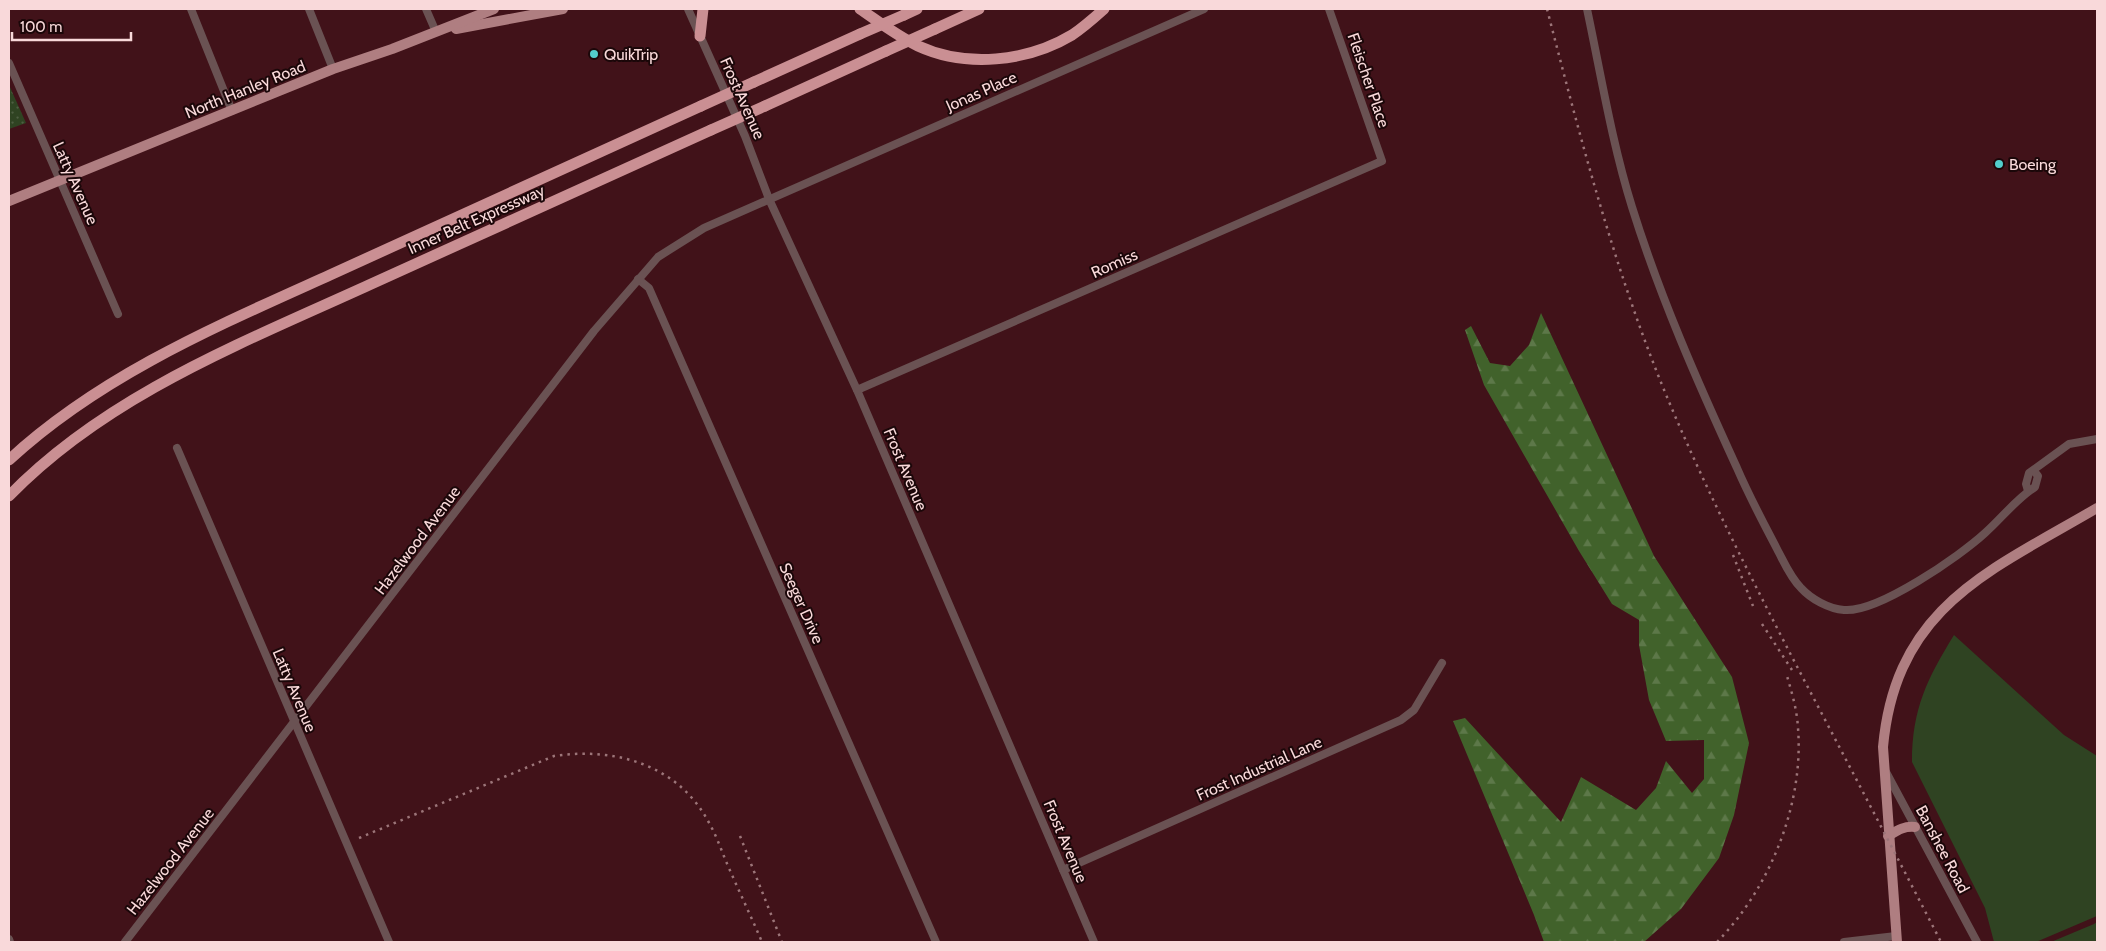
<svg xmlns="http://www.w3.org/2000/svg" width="2106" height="951" viewBox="0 0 2106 951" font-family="Cabin,sans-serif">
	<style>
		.grass { fill: #2f4322 }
		.forest { fill: url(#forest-firs) }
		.park { fill: url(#park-dots) }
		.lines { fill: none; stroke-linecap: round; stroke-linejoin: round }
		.minor { stroke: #6a5253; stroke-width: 8 }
		.major { stroke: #af7e81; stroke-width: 10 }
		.highway { stroke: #ca8f93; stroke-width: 11 }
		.rail { stroke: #9c7579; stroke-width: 2.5; stroke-dasharray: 2.5 5; stroke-linecap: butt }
		.highway-bridge { stroke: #ca8f93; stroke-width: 11 }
		.poi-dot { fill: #52cdcc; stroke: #1b0709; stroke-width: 2 }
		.labels { text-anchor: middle; stroke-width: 4; stroke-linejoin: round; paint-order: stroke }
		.poi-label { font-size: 16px; fill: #f9d9da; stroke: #1b0709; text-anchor: start }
		.street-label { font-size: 16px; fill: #f9d9da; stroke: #1b0709 }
	</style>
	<defs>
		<pattern id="forest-firs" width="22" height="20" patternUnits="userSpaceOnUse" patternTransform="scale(1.25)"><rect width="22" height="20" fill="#41622b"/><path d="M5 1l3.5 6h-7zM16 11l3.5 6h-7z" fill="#5d7849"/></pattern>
		<pattern id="park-dots" width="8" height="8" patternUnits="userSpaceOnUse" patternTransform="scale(1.25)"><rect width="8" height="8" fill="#2f4322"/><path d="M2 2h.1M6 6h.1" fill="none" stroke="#4e5e42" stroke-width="1.8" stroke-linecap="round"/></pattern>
	</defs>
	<rect width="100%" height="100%" fill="#411219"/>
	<g class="grass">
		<path d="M1954,635l110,100 33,21v160l-61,26h-42l-9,-34 -73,-146c0,-53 15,-83 42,-127z"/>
		<polygon points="2097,922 2097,942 2051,942 2094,924"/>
	</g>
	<polygon class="forest" points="1541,313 1654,556 1732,677 1749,743 1734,815 1719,858 1681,909 1644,942 1544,942 1534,915 1453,721 1465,718 1561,822 1581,777 1636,810 1656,788 1666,761 1692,793 1704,779 1704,740 1666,741 1649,700 1639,645 1639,620 1612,604 1579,551 1484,385 1465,330 1471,326 1490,363 1510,366 1529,345"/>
	<polygon class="park" points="9,85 26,123 9,129"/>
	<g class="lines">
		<g class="minor">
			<polyline points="191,9 232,111"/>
			<polyline points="309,9 333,69"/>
			<polyline points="426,9 436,32"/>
			<polyline points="688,9 745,136 769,199 857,390 1094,942"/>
			<path d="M1587,9c14,66 25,134 45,198 28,90 66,176 105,261 12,28 26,54 40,81 7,13 13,28 24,39 10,11 28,21 43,22 34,3 116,-54 141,-77 17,-15 31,-34 50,-46l3,-11 -4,-5"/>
			<polyline points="9,63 118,314"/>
			<polyline points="638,279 649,288 936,942"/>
			<polyline points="857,390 1382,161 1329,9"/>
			<polyline points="177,448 389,942"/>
			<polyline points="2028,491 2026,484 2029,473 2069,444 2097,439"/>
			<polyline points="1886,772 1977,942"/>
			<polyline points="1063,870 1401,720 1414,710 1442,663"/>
			<polyline points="9,939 10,942"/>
			<polyline points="125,942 594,331 658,257 704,228 1204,9"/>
			<polyline points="1844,942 1896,936"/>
		</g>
		<g class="major">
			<polyline points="456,29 563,9"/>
			<polyline points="9,201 333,69 392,49 494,9"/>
			<path d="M1888,836c10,-6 16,-10 27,-9"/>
			<path d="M1897,942l-14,-195c13,-141 107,-176 214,-239"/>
		</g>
		<g class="highway">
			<path d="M860,9c19,13 37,27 58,37 48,22 109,16 154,-11 12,-8 22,-17 32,-26"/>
			<polyline points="904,15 917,9"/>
			<polyline points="935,29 979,9"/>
			<polyline points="700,36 703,9"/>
			<polyline points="754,82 860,34"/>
			<polyline points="765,106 886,51"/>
			<path d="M9,460c92,-85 208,-134 321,-185 123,-56 247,-112 371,-169"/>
			<path d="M9,496c98,-101 233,-153 360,-211 114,-51 228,-103 342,-155"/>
		</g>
		<g class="rail">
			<path d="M1547,9c32,124 64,247 111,366 39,97 86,189 134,282 50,95 100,190 149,285"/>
			<polyline points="1733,555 1753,606"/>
			<polyline points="1762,624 1792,670"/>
			<polyline points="740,836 782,942"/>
			<path d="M359,838l195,-82c60,-9 123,8 154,65 7,12 12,25 17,38 12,28 25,55 37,83"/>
			<path d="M1717,942c53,-54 87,-138 81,-214 -1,-18 -6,-35 -11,-52"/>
		</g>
		<g class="highway-bridge">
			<polyline points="860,34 904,15"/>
			<polyline points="886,51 935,29"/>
			<polyline points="701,106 754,82"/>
			<polyline points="711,130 765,106"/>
		</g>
	</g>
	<g class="poi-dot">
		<circle cx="594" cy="54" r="5"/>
		<circle cx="1999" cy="164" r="5"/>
	</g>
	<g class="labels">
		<g class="poi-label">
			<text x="604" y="60">QuikTrip</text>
			<text x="2009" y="170">Boeing</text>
		</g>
		<g class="street-label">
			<text transform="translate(1369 80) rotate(71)" y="6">Fleischer Place</text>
			<text transform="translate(245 89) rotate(-22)" y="6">North Hanley Road</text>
			<text transform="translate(981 91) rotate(-24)" y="6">Jonas Place</text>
			<text transform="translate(743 98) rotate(66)" y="6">Frost Avenue</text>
			<text transform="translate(76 183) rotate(66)" y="6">Latty Avenue</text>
			<text transform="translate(476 219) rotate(-24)" y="6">Inner Belt Expressway</text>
			<text transform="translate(1114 263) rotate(-24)" y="6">Romiss</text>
			<text transform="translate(906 469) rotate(67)" y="6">Frost Avenue</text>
			<text transform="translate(417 540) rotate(-53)" y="6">Hazelwood Avenue</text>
			<text transform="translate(802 603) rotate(66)" y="6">Seeger Drive</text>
			<text transform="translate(295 690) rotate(67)" y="6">Latty Avenue</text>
			<text transform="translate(1259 768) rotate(-24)" y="6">Frost Industrial Lane</text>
			<text transform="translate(1066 841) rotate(67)" y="6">Frost Avenue</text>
			<text transform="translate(1943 849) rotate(62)" y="6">Banshee Road</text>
			<text transform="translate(170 861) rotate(-52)" y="6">Hazelwood Avenue</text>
		</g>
	</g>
	<rect width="2106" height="951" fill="none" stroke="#f9d9da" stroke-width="20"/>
	<path d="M12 32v8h119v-8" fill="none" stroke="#f9d9da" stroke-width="2.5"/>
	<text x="20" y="32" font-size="15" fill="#f9d9da" stroke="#1b0709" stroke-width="4" paint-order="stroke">100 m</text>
</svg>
